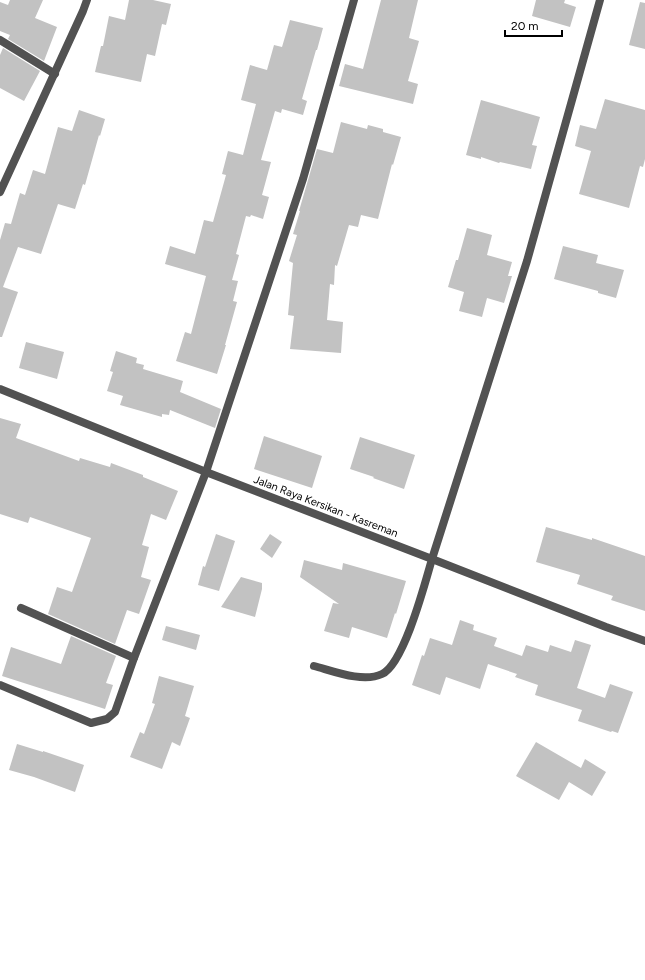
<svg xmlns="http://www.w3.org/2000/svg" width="645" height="980" viewBox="0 0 645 980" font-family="Figtree,sans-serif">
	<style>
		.building { fill: #c2c2c2 }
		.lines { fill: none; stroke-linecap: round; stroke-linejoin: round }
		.minor { stroke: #525252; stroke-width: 8 }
		.tertiary { stroke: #525252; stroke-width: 8 }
		.labels { text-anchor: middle; stroke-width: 3; stroke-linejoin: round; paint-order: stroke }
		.street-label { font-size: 11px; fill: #000; stroke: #fff }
	</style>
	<rect width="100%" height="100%" fill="#fff"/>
	<g class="building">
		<polygon points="10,0 43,0 35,18 57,27 44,61 8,39 10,35 0,31 0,2 8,5"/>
		<polygon points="129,0 153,0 171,4 166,25 162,24 155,56 147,54 141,82 95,72 101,46 103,46 109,16 125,20"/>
		<polygon points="381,0 418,0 409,38 419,41 408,81 418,84 413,104 339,86 345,64 363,69"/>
		<polygon points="536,0 565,0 564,3 576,7 570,27 532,16"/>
		<polygon points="640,2 645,3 645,49 629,45"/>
		<polygon points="290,20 323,28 317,50 316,50 302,99 307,101 303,115 282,109 281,113 275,111 261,160 271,162 262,195 269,197 263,219 251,215 250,217 246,216 236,254 239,255 232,280 238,281 233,301 237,302 225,345 226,345 217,374 176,361 185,332 191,334 206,276 165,264 170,246 195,254 204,220 213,222 226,175 222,174 228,151 243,155 256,104 241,100 250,65 267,70 274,45 282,47"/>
		<polygon points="3,48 40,71 24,101 0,88 0,55"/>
		<polygon points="605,99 645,110 645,159 643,167 640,166 629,208 579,194 591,151 575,146 580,125 596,129"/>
		<polygon points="481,100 540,117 532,145 537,146 531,169 500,162 499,163 481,157 481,159 466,155"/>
		<polygon points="79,110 105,119 100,136 99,135 85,185 83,184 75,209 58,204 41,254 18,247 3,287 18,292 2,337 0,337 0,240 5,223 11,224 20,193 25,195 33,170 45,174 58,127 72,131"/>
		<polygon points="341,122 367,129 368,125 383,129 383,132 401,137 393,165 392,164 378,219 361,215 358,227 349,225 337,266 335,265 334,285 330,284 327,320 343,322 341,353 290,349 294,316 288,315 293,263 289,261 297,235 293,234 300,211 299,211 317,149 333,153"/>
		<polygon points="467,228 492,235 487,255 512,262 508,276 512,276 504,303 487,298 482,317 459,311 464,292 448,287 456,260 458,260"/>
		<polygon points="563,246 598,255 596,263 624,270 616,298 598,293 598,291 554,279"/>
		<polygon points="26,342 64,352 57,379 19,368"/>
		<polygon points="116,351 137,358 136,363 144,365 143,369 183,381 180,392 221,409 215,428 170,410 169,415 162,414 162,417 120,405 123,396 107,391 113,372 110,371"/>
		<polygon points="0,418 21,424 16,438 79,461 80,458 110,467 111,463 143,475 143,477 178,491 166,520 151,514 142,545 149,547 141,577 151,580 139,614 127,610 115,644 48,614 57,587 72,592 91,538 30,517 28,523 0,514"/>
		<polygon points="264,436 322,456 312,488 254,469"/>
		<polygon points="360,437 415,455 404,489 373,478 374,477 350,469"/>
		<polygon points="546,527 592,540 592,538 645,556 645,611 611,600 613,596 577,584 580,575 536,562"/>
		<polygon points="216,534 235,541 219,591 198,585 203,566 205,567"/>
		<polygon points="270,534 282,542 272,558 260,549"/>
		<polygon points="304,560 342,570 343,563 406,581 396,614 395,613 387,638 352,627 349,638 324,631 333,603 339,604 300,577"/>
		<polygon points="241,577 262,583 262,589 255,617 221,607"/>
		<polygon points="460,620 474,625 473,630 497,638 494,646 522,656 526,645 548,652 550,645 571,652 575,640 591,645 577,688 605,698 610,684 633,692 618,733 612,731 611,732 578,721 582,710 535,695 538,685 515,677 517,674 488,664 480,689 446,677 440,695 412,685 422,655 424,656 430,638 452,645"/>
		<polygon points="166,626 200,635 196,650 162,640"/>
		<polygon points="71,636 116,656 106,683 113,685 105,709 2,676 11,647 61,664"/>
		<polygon points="159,676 194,686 185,716 190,718 180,746 172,742 162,769 130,757 140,732 144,734 155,704 152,703"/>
		<polygon points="536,742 581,768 585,759 606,772 592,796 569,782 559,800 516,776"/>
		<polygon points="17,744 43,752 43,751 84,765 75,792 34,777 9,770"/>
	</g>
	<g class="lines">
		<g class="minor">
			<polyline points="0,40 55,74"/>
			<polyline points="0,192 83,11 87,0"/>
			<polyline points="21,608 134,658"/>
			<path d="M314,666c19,5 49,17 68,8 22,-10 43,-91 50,-115l95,-298 73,-261"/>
			<polyline points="0,685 91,723 107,719 115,712 134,658 206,472 303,179 354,0"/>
		</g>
		<polyline class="tertiary" points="0,389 206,472 432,559 606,627 645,641"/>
	</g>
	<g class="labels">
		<g class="street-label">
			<text transform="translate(326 506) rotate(21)" y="4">Jalan Raya Kersikan - Kasreman</text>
		</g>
	</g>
	<path d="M505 30v6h57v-6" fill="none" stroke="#000000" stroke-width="2"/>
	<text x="511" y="30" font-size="12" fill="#000000" stroke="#ffffff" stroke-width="3" paint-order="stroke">20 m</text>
</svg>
